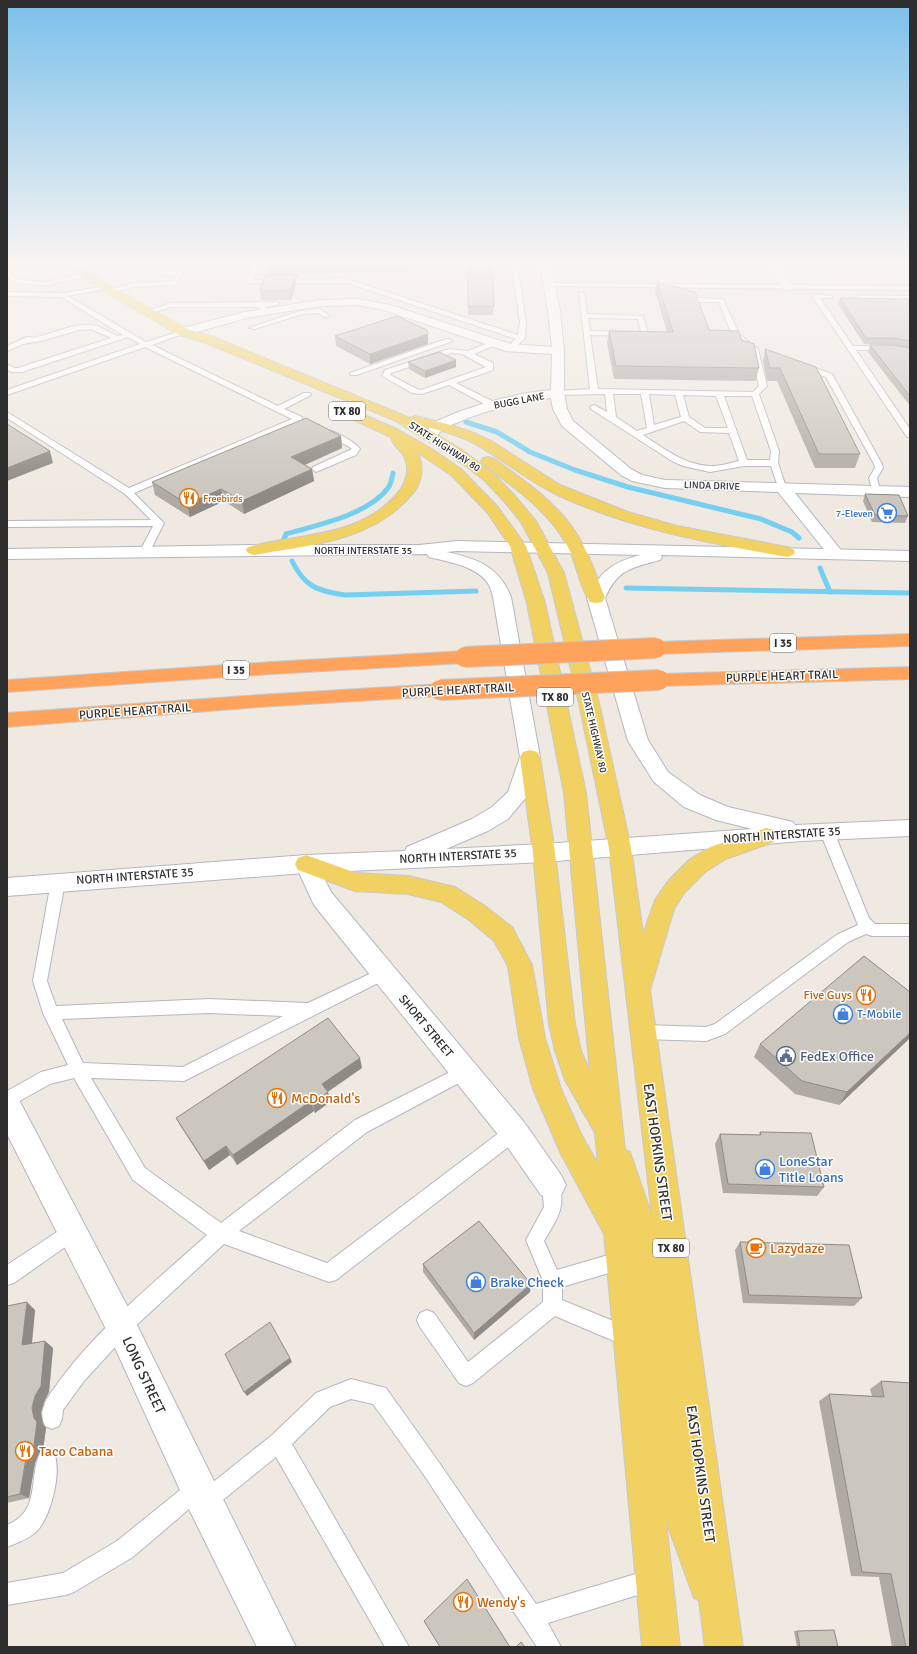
<svg xmlns="http://www.w3.org/2000/svg" width="917" height="1654" viewBox="0 0 917 1654" font-family="Signika,sans-serif">
	<style>
		.lines { fill: none; stroke-linecap: round; stroke-linejoin: round }
		.stream { stroke: #75cff0; stroke-width: 5 }
		.service-casing { stroke: #b4b7c1; stroke-width: 2 }
		.minor-casing { stroke: #b4b7c1; stroke-width: 2 }
		.secondary-casing { stroke: #b4b7c1; stroke-width: 2 }
		.primary-casing { stroke: #c9c9c9; stroke-width: 2 }
		.motorway-casing { stroke: #c9c9c9; stroke-width: 2 }
		.service { fill: #fff; fill-rule: evenodd }
		.minor { fill: #fff; fill-rule: evenodd }
		.secondary { fill: #fff; fill-rule: evenodd }
		.primary { fill: #f2d163; fill-rule: evenodd }
		.motorway { fill: #ffa35c; fill-rule: evenodd }
		.motorway-bridge-casing { stroke: #c9c9c9; stroke-width: 22; stroke-linecap: butt }
		.motorway-bridge { stroke: #ffa35c; stroke-width: 20 }
		.wall { fill: #afaba4 }
		.shaded-wall { fill: #8e8b86 }
		.building { fill: #cbc7bf; stroke: #8e8b86 }
		.labels { text-anchor: middle; stroke-width: 3; stroke-linejoin: round; paint-order: stroke }
		.far-street-label { font-size: 10px; fill: #2e2e2e; stroke: #fff }
		.far-food-label { font-size: 10px; fill: #c56008; stroke: #fff; text-anchor: start }
		.far-shop-label { font-size: 10px; fill: #366cbe; stroke: #fff; text-anchor: end }
		.shield { fill: #fff; stroke: #6d6d6d; stroke-width: 1 }
		.shield-label { font-size: 11px; font-weight: bold; fill: #2e2e2e }
		.street-label { font-size: 12px; fill: #2e2e2e; stroke: #fff }
		.food-label { font-size: 12px; fill: #c56008; stroke: #fff; text-anchor: end }
		.shop-label { font-size: 12px; fill: #366cbe; stroke: #fff; text-anchor: start }
		.near-service-label { font-size: 14px; fill: #4e5e75; stroke: #fff; text-anchor: start }
		.near-food-label { font-size: 14px; fill: #c56008; stroke: #fff; text-anchor: start }
		.near-street-label { font-size: 14px; fill: #2e2e2e; stroke: #fff }
		.near-shop-label { font-size: 14px; fill: #366cbe; stroke: #fff; text-anchor: start }
	</style>
	<rect width="100%" height="100%" fill="#efe9e1"/>
	<g class="lines">
		<g class="stream">
			<polyline points="466,422 497,432 530,452 575,470 628,487 761,519 792,532 799,538"/>
			<path d="M284,539l2,-5c31,-9 82,-19 102,-46 3,-4 4,-10 5,-15"/>
			<path d="M292,561c13,26 25,30 53,34l131,-4"/>
			<polyline points="820,568 830,592"/>
			<polyline points="626,588 910,593"/>
		</g>
		<g class="service-casing">
			<g id="service">
				<polygon points="24,261 33,261 10,271 16,279 44,282 85,274 88,276 44,286 12,282 7,276 7,268"/>
				<polygon points="111,261 121,261 83,274 78,273"/>
				<polygon points="253,261 259,261 253,280 348,279 518,335 520,322 511,261 517,261 526,322 525,338 518,345 512,345 511,343 516,339 347,283 247,283 246,282"/>
				<polygon points="157,271 180,271 183,273 178,283 175,285 133,287 110,293 107,291 133,283 173,281 176,275 155,274 155,272"/>
				<polygon points="550,283 910,286 910,290 548,286 547,285"/>
				<path d="M105,286l2,1v2l-39,7 78,46 35,-11h4v2l-33,12 126,61 26,-13h6l1,2 -27,14 18,8v4l-168,72 30,30 -15,30 -5,3 -5,-3 14,-27 -146,1v-6l144,-1 -26,-26 -118,-76v-6l122,76 163,-69 -147,-72 -138,48v-5l133,-46 -12,-7 -106,35h-10l-5,-2v-6l7,4h4l93,-30 -20,-9 -12,1 -38,11 -18,3 -16,7v-5l20,-9h4l1,1c19,-3 40,-15 59,-13 10,1 18,7 26,11l6,-1 -62,-38 -54,-1v-4l55,1z"/>
				<path d="M579,292l5,1 3,21 56,2 5,18 -3,2 -55,-1 8,54 155,3 6,-6 -8,-36 -19,-15 -13,-33h-23l-3,-2 3,-2 27,1 16,35 19,15 9,37 -8,8 20,57 -1,12 8,24 -1,2h-6l-1,-2 -7,-21h-27l-34,6 -27,-6 -11,-5 -81,-52 -1,-2 4,-2 13,7 -2,-18 -51,1v-4h3l33,-2zM588,318l50,1 3,13 -51,-1zM613,394h28l6,34 -10,3 -21,-14zM649,394l26,1 6,22 -27,8zM683,395l33,1 12,32h-23l-16,-11zM724,396h28l19,55 -1,9h-23zM684,421l16,11 29,1 10,28c-9,2 -21,6 -30,5 -26,-2 -46,-18 -66,-31z"/>
				<polygon points="815,294 832,296 832,298 820,298 853,346 891,346 910,349 910,353 891,350 856,350 910,429 910,437 907,437 812,296"/>
				<polygon points="860,295 910,296 910,300 858,298 858,296"/>
				<polygon points="277,302 279,303 279,305 265,307 270,311 267,313 257,307 171,307 147,314 144,312 171,303"/>
				<polygon points="319,309 329,315 329,317 325,317 318,313 303,314 254,329 249,328 300,311"/>
				<polygon points="446,339 449,339 453,341 357,375 351,375 350,373"/>
				<path d="M491,342h3l4,2 -24,10 19,9v7l-37,13 40,20v4h-6l-41,-22 -27,9 -10,-1 -30,-17 3,-6 64,-21 19,2zM452,353l10,1 24,13 -65,23 -4,-1 -27,-14 1,-2z"/>
				<polygon points="801,365 807,365 832,374 882,464 883,468 877,478 880,491 879,493 873,493 869,478 875,468 874,464 826,377 801,369"/>
				<path d="M323,430c9,-2 32,12 37,19l-4,6 -40,17 -4,-3 1,-2 39,-18 -4,-3 -25,-12z"/>
				<polygon points="827,827 832,829 834,832 869,918 875,924 910,924 910,936 872,936 866,934 848,942 725,1034 706,1041 643,1039 638,1037 635,1032 638,1027 643,1025 706,1027 715,1024 838,934 858,925 820,832 822,829"/>
				<path d="M58,877l5,1 2,4 -18,99 9,25 153,-7 99,4 70,-33 5,-2 5,2 2,4 -2,4 -204,103 -93,-3 54,90 76,55 134,-103 109,-55 6,2 2,5 -2,5 -103,55 -128,99 88,32 181,-137 6,-2 6,2 2,6 -2,6 -184,142 -7,2 -105,-38 -96,89 -44,48 -21,29 -1,9 -3,7 -7,3 -7,-3c-3,-7 -4,-13 -1,-20 3,-10 11,-18 16,-26 41,-55 96,-99 147,-145l-74,-55 -59,-102 -24,6 -43,24v-17l34,-19 27,-7 -25,-52 -10,-32 18,-99 2,-4zM209,1013l74,3 -100,51 -100,-4 -21,-44z"/>
				<path d="M551,1176l6,3c11,27 0,40 -13,62l13,29 65,-19 6,3 3,6 -3,6 -6,3 -60,18v13l73,30 3,7 -3,7 -7,3 -73,-31 -82,67 -7,3 -7,-3 -39,-56 -3,-7 3,-7 7,-3 7,3 34,49 75,-60v-21l-17,-41 18,-33 -2,-22 3,-6z"/>
				<polygon points="72,1223 78,1226 81,1232 78,1238 14,1283 7,1285 7,1265 66,1226"/>
				<polygon points="351,1379 386,1388 438,1461 536,1604 652,1569 660,1572 663,1580 660,1588 548,1623 561,1647 537,1647 424,1475 373,1404 351,1399 330,1407 292,1444 409,1647 385,1647 276,1457 213,1508 206,1512 199,1508 196,1503 133,1557 74,1592 66,1595 7,1605 7,1583 63,1573 117,1541 190,1482 197,1478 204,1482 207,1487 272,1435 316,1393"/>
				<path d="M47,1450l7,3c8,19 -3,63 -17,78 -8,8 -20,12 -30,16v-22c34,-14 21,-45 33,-72z"/>
			</g>
		</g>
		<g class="minor-casing">
			<g id="minor">
				<path d="M539,261h10l11,49 4,41v42l3,16 6,12 58,48 11,6 23,5 245,7v10l-115,-4 49,61 -2,3 -6,2 -6,-2 -52,-65 -113,-4 -33,-7 -11,-6 -59,-49 -9,-17 -2,-11c-33,4 -65,12 -95,25 -4,2 -9,3 -12,5 -7,6 -9,14 -20,11l-2,-3 13,-14 23,-10 30,-10 38,-9 25,-3 1,-36 -46,-3 -122,-41 -26,-5 -38,1 -74,12 -63,18 -4,-1 -2,-3 2,-3 66,-17 75,-12 38,-1 32,6 121,39 41,3 -4,-37z"/>
				<polygon points="765,261 775,261 793,288 792,290 784,290"/>
				<polygon points="306,855 314,858 331,892 524,1122 561,1175 566,1185 561,1195 551,1200 541,1195 504,1142 314,905 295,864 298,858"/>
				<polygon points="7,1092 17,1096 132,1315 296,1647 257,1647 185,1501 110,1337 7,1134"/>
			</g>
		</g>
		<g class="secondary-casing">
			<path id="secondary" d="M457,541l453,10v10l-249,-6 1,2 -2,3c-29,8 -42,9 -55,38l43,142 20,32 32,23 28,12 65,15 2,3 115,-5v16l-108,5 -258,21 -238,11 -299,23v-18l299,-23 99,-4 2,-4 65,-28 20,-12 16,-15 12,-35 -27,-160c-1,-4 -2,-8 -4,-12 -11,-19 -41,-23 -60,-28l-2,-3 -420,5v-10l247,-4h165zM457,551l184,4c-29,7 -41,17 -54,43l41,143 26,41 30,25 32,13 36,9 -208,15 -98,5 42,-18 20,-12 20,-24 12,-38 -29,-160c-12,-31 -34,-38 -64,-45z"/>
		</g>
		<g class="primary-casing">
			<g id="primary">
				<path d="M60,261h12l36,24 79,44 24,7 199,82 5,-2 36,9 23,8 19,9 67,43 68,27 49,14 110,21 6,2 2,3 -2,3 -6,2c-77,-14 -153,-27 -225,-60 -32,-14 -59,-38 -90,-55 -15,-7 -32,-12 -49,-16l39,24 32,24 20,21 22,26 28,52 35,130 32,145 12,86 12,-34 14,-20 20,-20 21,-13 56,-19 8,2 3,6 -3,6 -48,17 -21,13 -20,20 -11,17 -24,81 93,657h-38l-6,-47 -5,-2 -28,-77 14,126h-38l-38,-413 -43,-80 -28,-65 -14,-51 -11,-72 -14,-25 -25,-21 -28,-18 -33,-8 -53,-3 -57,-21 -3,-6 3,-6 8,-3 50,18 52,3 47,11 30,19 27,21 20,38 13,73 16,51 20,45 17,30 -3,-31 -30,-53 -10,-29 -6,-27 -16,-171 -13,-96 3,-5 7,-2 7,2 3,5 15,96 20,171 6,27 9,21 -26,-279 -37,-190 -17,-57 -23,-34 -36,-37 -34,-23c8,14 5,31 -5,42 -38,47 -103,51 -158,61l-6,-2 -2,-3 2,-3c49,-13 112,-10 148,-52 7,-8 12,-16 11,-27 0,-17 -15,-20 -16,-31l-55,-25 -2,-3 2,-3 5,-1 56,24 35,20 29,20 36,37 29,40 19,57 41,190 39,357 5,2 22,64 -43,-368 -30,-145 -31,-130 -27,-51 -17,-21 -20,-21 -32,-24 -58,-36 -191,-78 -24,-7 -79,-46z"/>
				<path d="M488,457l5,1c31,22 65,45 85,78 12,20 19,41 27,62l-3,4 -6,1 -6,-1c-11,-16 -13,-38 -22,-55 -19,-36 -53,-59 -85,-83l-2,-3 2,-3z"/>
			</g>
		</g>
		<g class="motorway-casing">
			<g id="motorway">
				<polygon points="910,634 910,646 656,654 650,652 647,648 650,644 656,642"/>
				<polygon points="465,651 472,653 474,657 472,661 465,663 271,674 7,692 7,680 271,662"/>
				<polygon points="910,667 910,679 659,686 652,684 650,680 652,676 659,674"/>
				<polygon points="440,684 447,686 450,690 447,694 440,696 259,707 7,727 7,713 259,695"/>
			</g>
		</g>
		<use href="#service" class="service"/>
		<use href="#minor" class="minor"/>
		<use href="#secondary" class="secondary"/>
		<use href="#primary" class="primary"/>
		<use href="#motorway" class="motorway"/>
		<g class="motorway-bridge-casing">
			<g id="motorway-bridge">
				<polyline points="465,657 656,648"/>
				<polyline points="440,690 659,680"/>
			</g>
		</g>
		<use href="#motorway-bridge" class="motorway-bridge"/>
	</g>
	<g class="wall">
		<polygon points="270,261 408,261 407,272 299,273 298,278 295,278 296,284 291,300 261,300 260,291 268,275 267,270"/>
		<polygon points="468,261 494,306 493,315 468,315"/>
		<polygon points="657,280 709,330 742,340 759,368 756,381 614,379 607,343 609,331 667,332 655,292"/>
		<polygon points="840,298 910,299 910,406 868,352 870,345 893,345 864,344 838,304"/>
		<polygon points="428,334 428,344 370,364 336,346 335,336"/>
		<polygon points="765,349 860,454 855,468 815,468 777,381 767,381 763,361"/>
		<polygon points="408,362 456,367 425,378 409,369"/>
		<polygon points="341,436 342,448 305,465 312,469 314,481 244,514 224,501 190,517 155,495 152,482"/>
		<polygon points="865,494 908,516 905,523 872,522 863,501"/>
		<polygon points="910,992 910,1038 839,1105 795,1094 754,1057 760,1044"/>
		<polygon points="362,1068 328,1092 330,1102 315,1113 314,1111 237,1165 230,1155 209,1170 181,1127 176,1118"/>
		<polygon points="760,1132 824,1187 817,1196 723,1193 715,1144 720,1134 759,1135"/>
		<polygon points="740,1242 862,1298 854,1306 743,1303 735,1250"/>
		<polygon points="423,1264 530,1292 474,1340 423,1272"/>
		<polygon points="7,1306 35,1310 32,1343 45,1341 53,1348 49,1392 44,1402 41,1413 43,1424 46,1428 43,1450 39,1453 35,1463 29,1498 7,1503"/>
		<polygon points="881,1381 910,1383 910,1647 892,1647 879,1577 851,1576 819,1401 829,1394 872,1396 870,1389"/>
		<polygon points="794,1631 797,1631 838,1647 797,1647"/>
	</g>
	<g class="shaded-wall">
		<polygon points="407,261 408,261 407,272 406,263"/>
		<polygon points="298,265 299,273 298,278 297,269"/>
		<polygon points="295,275 296,284 291,300 290,290"/>
		<polygon points="428,334 428,344 370,364 370,354"/>
		<polygon points="456,360 456,367 425,378 425,371"/>
		<polygon points="341,436 342,448 293,470 291,457"/>
		<polygon points="50,451 53,463 7,481 7,468"/>
		<polygon points="312,469 314,481 244,514 242,501"/>
		<polygon points="221,489 224,501 190,517 187,504"/>
		<polygon points="910,1033 910,1038 839,1105 847,1092"/>
		<polygon points="360,1058 362,1068 324,1094 322,1084"/>
		<polygon points="328,1092 330,1102 315,1113 313,1103"/>
		<polygon points="311,1101 314,1111 237,1165 233,1155"/>
		<polygon points="226,1146 230,1155 209,1170 204,1161"/>
		<polygon points="531,1284 530,1292 474,1340 474,1333"/>
		<polygon points="27,1302 35,1310 31,1352 22,1345"/>
		<polygon points="45,1341 53,1348 49,1392 44,1402 41,1413 43,1424 46,1428 43,1450 39,1453 35,1463 29,1498 20,1494 34,1418 32,1408"/>
		<polygon points="290,1358 292,1362 247,1396 244,1392"/>
	</g>
	<g class="building">
		<polygon points="270,261 407,261 406,263 298,265 297,269 267,270"/>
		<polygon points="468,261 492,261 494,306 468,306"/>
		<polygon points="265,275 295,275 290,290 260,291"/>
		<polygon points="657,280 664,285 673,286 695,292 709,330 738,331 742,340 754,344 759,368 616,366 609,331 673,332"/>
		<polygon points="840,298 910,299 910,341 893,338 866,338"/>
		<polygon points="397,316 427,330 428,334 370,354 335,336"/>
		<polygon points="870,345 893,345 910,348 910,396"/>
		<polygon points="765,349 816,367 860,454 819,454 780,368 770,368"/>
		<polygon points="439,352 456,360 425,371 408,362"/>
		<polygon points="306,418 341,436 291,457 312,469 242,501 221,489 187,504 152,482"/>
		<polygon points="7,424 50,451 7,468"/>
		<polygon points="865,494 899,495 908,516 875,515"/>
		<polygon points="864,956 910,992 910,1033 847,1092 802,1081 760,1044"/>
		<polygon points="328,1018 360,1058 322,1084 328,1092 313,1103 311,1101 233,1155 226,1146 204,1161 176,1118"/>
		<polygon points="760,1132 811,1133 824,1187 728,1184 720,1134 761,1135"/>
		<polygon points="479,1221 531,1284 474,1333 423,1264"/>
		<polygon points="740,1242 849,1245 862,1298 749,1295"/>
		<polygon points="27,1302 22,1345 45,1341 41,1386 35,1396 32,1408 34,1418 37,1422 34,1445 30,1447 26,1458 20,1494 7,1497 7,1306"/>
		<polygon points="270,1322 290,1358 244,1392 225,1354"/>
		<polygon points="881,1381 910,1383 910,1647 906,1647 891,1574 862,1572 829,1394 884,1397"/>
		<polygon points="467,1579 510,1647 440,1647 424,1621"/>
		<polygon points="834,1630 838,1647 800,1647 797,1631"/>
		<polygon points="521,1642 525,1647 516,1647"/>
	</g>
	<linearGradient id="sky" x2="0" y2="1"><stop stop-color="#7abfeb"/><stop offset="0.53" stop-color="#f8f5f2"/><stop offset="1" stop-color="#f8f5f2" stop-opacity="0"/></linearGradient>
	<rect width="917" height="493" fill="url(#sky)"/>
	<defs>
		<g id="restaurant-ring" transform="scale(1)"><circle r="9.5" fill="#fff" stroke="#e8710a" stroke-width="1.5"/><path d="M-5-6h1v4h1v-4h1v4h1v-4h1v5L-1.5 .5V6h-2V.5L-5-1ZM5-6V6H3V1.5H1.5Q1.5-4 5-6Z" fill="#e8710a"/></g>
		<g id="supermarket-ring" transform="scale(1)"><circle r="9.5" fill="#fff" stroke="#3f7fe0" stroke-width="1.5"/><path d="M-6-5.5h2.5l.6 2H6L4.5 2H-2.5L-4.4-4H-6ZM-1.5 3.2a1.3 1.3 0 1 0 .1 0ZM3 3.2a1.3 1.3 0 1 0 .1 0Z" fill="#3f7fe0"/></g>
		<g id="shop-ring" transform="scale(1)"><circle r="9.5" fill="#fff" stroke="#3f7fe0" stroke-width="1.5"/><path d="M-5-2.5h2.3a2.7 3.5 0 0 1 5.4 0H5L5.5 6h-11ZM-1.5-2.5h3a1.5 2.3 0 0 0-3 0Z" fill="#3f7fe0"/></g>
		<g id="civic-ring" transform="scale(1)"><circle r="9.5" fill="#fff" stroke="#5c6f8a" stroke-width="1.5"/><path d="M-.6-6.5H3V-4.5H.6V-3L4-1V1h2V6H-6V1h2V-1L-.6-3ZM-1.2 2.5V6h2.4V2.5Z" fill="#5c6f8a"/></g>
		<g id="cafe-ring" transform="scale(1)"><circle r="9.5" fill="#fff" stroke="#e8710a" stroke-width="1.5"/><path d="M-5.5-4.5H6V0H3Q3 3.5 0 3.5H-2.5Q-5.5 3.5-5.5 0ZM3-3.2v2h1.7v-2ZM-6 4.5H4V6H-6Z" fill="#e8710a"/></g>
	</defs>
	<g fill-rule="evenodd">
		<use href="#restaurant-ring" x="189" y="498"/>
		<use href="#supermarket-ring" x="887" y="513"/>
		<use href="#restaurant-ring" x="866" y="995"/>
		<use href="#shop-ring" x="843" y="1014"/>
		<use href="#civic-ring" x="786" y="1056"/>
		<use href="#restaurant-ring" x="277" y="1098"/>
		<use href="#shop-ring" x="765" y="1169"/>
		<use href="#cafe-ring" x="756" y="1248"/>
		<use href="#shop-ring" x="476" y="1282"/>
		<use href="#restaurant-ring" x="25" y="1451"/>
		<use href="#restaurant-ring" x="463" y="1602"/>
	</g>
	<g class="labels">
		<g class="far-street-label">
			<text transform="translate(519 400) rotate(-11)" y="4">BUGG LANE</text>
			<text transform="translate(445 446) rotate(33)" y="4">STATE HIGHWAY 80</text>
			<text transform="translate(712 485) rotate(2)" y="4">LINDA DRIVE</text>
			<text x="363" y="554">NORTH INTERSTATE 35</text>
			<text transform="translate(595 732) rotate(77)" y="4">STATE HIGHWAY 80</text>
		</g>
		<g class="far-food-label">
			<text x="203" y="502">Freebirds</text>
		</g>
		<g class="far-shop-label">
			<text x="873" y="517">7-Eleven</text>
		</g>
		<g class="shield">
			<rect x="329" y="402" width="36" height="18" rx="3"/>
			<rect x="770" y="634" width="26" height="18" rx="3"/>
			<rect x="223" y="661" width="26" height="18" rx="3"/>
			<rect x="537" y="688" width="36" height="18" rx="3"/>
			<rect x="653" y="1239" width="36" height="18" rx="3"/>
		</g>
		<g class="shield-label">
			<text x="347" y="415">TX 80</text>
			<text x="783" y="647">I 35</text>
			<text x="236" y="674">I 35</text>
			<text x="555" y="701">TX 80</text>
			<text x="671" y="1252">TX 80</text>
		</g>
		<g class="street-label">
			<text transform="translate(782 676) rotate(-2)" y="4">PURPLE HEART TRAIL</text>
			<text transform="translate(458 690) rotate(-3)" y="4">PURPLE HEART TRAIL</text>
			<text transform="translate(135 711) rotate(-4)" y="4">PURPLE HEART TRAIL</text>
			<text transform="translate(782 835) rotate(-4)" y="4">NORTH INTERSTATE 35</text>
			<text transform="translate(458 856) rotate(-3)" y="4">NORTH INTERSTATE 35</text>
			<text transform="translate(135 876) rotate(-4)" y="4">NORTH INTERSTATE 35</text>
			<text transform="translate(426 1026) rotate(50)" y="4">SHORT STREET</text>
		</g>
		<g class="food-label">
			<text x="852" y="999">Five Guys</text>
		</g>
		<g class="shop-label">
			<text x="857" y="1018">T-Mobile</text>
		</g>
		<g class="near-service-label">
			<text x="800" y="1061">FedEx Office</text>
		</g>
		<g class="near-food-label">
			<text x="291" y="1103">McDonald's</text>
			<text x="770" y="1253">Lazydaze</text>
			<text x="39" y="1456">Taco Cabana</text>
			<text x="477" y="1607">Wendy's</text>
		</g>
		<g class="near-street-label">
			<text transform="translate(658 1152) rotate(82)" y="5">EAST HOPKINS STREET</text>
			<text transform="translate(144 1375) rotate(65)" y="5">LONG STREET</text>
			<text transform="translate(701 1474) rotate(82)" y="5">EAST HOPKINS STREET</text>
		</g>
		<g class="near-shop-label">
			<text x="779" y="1166">LoneStar<tspan x="779" dy="16">Title Loans</tspan></text>
			<text x="490" y="1287">Brake Check</text>
		</g>
	</g>
	<rect width="917" height="1654" fill="none" stroke="#2e2e2e" stroke-width="16"/>
</svg>
